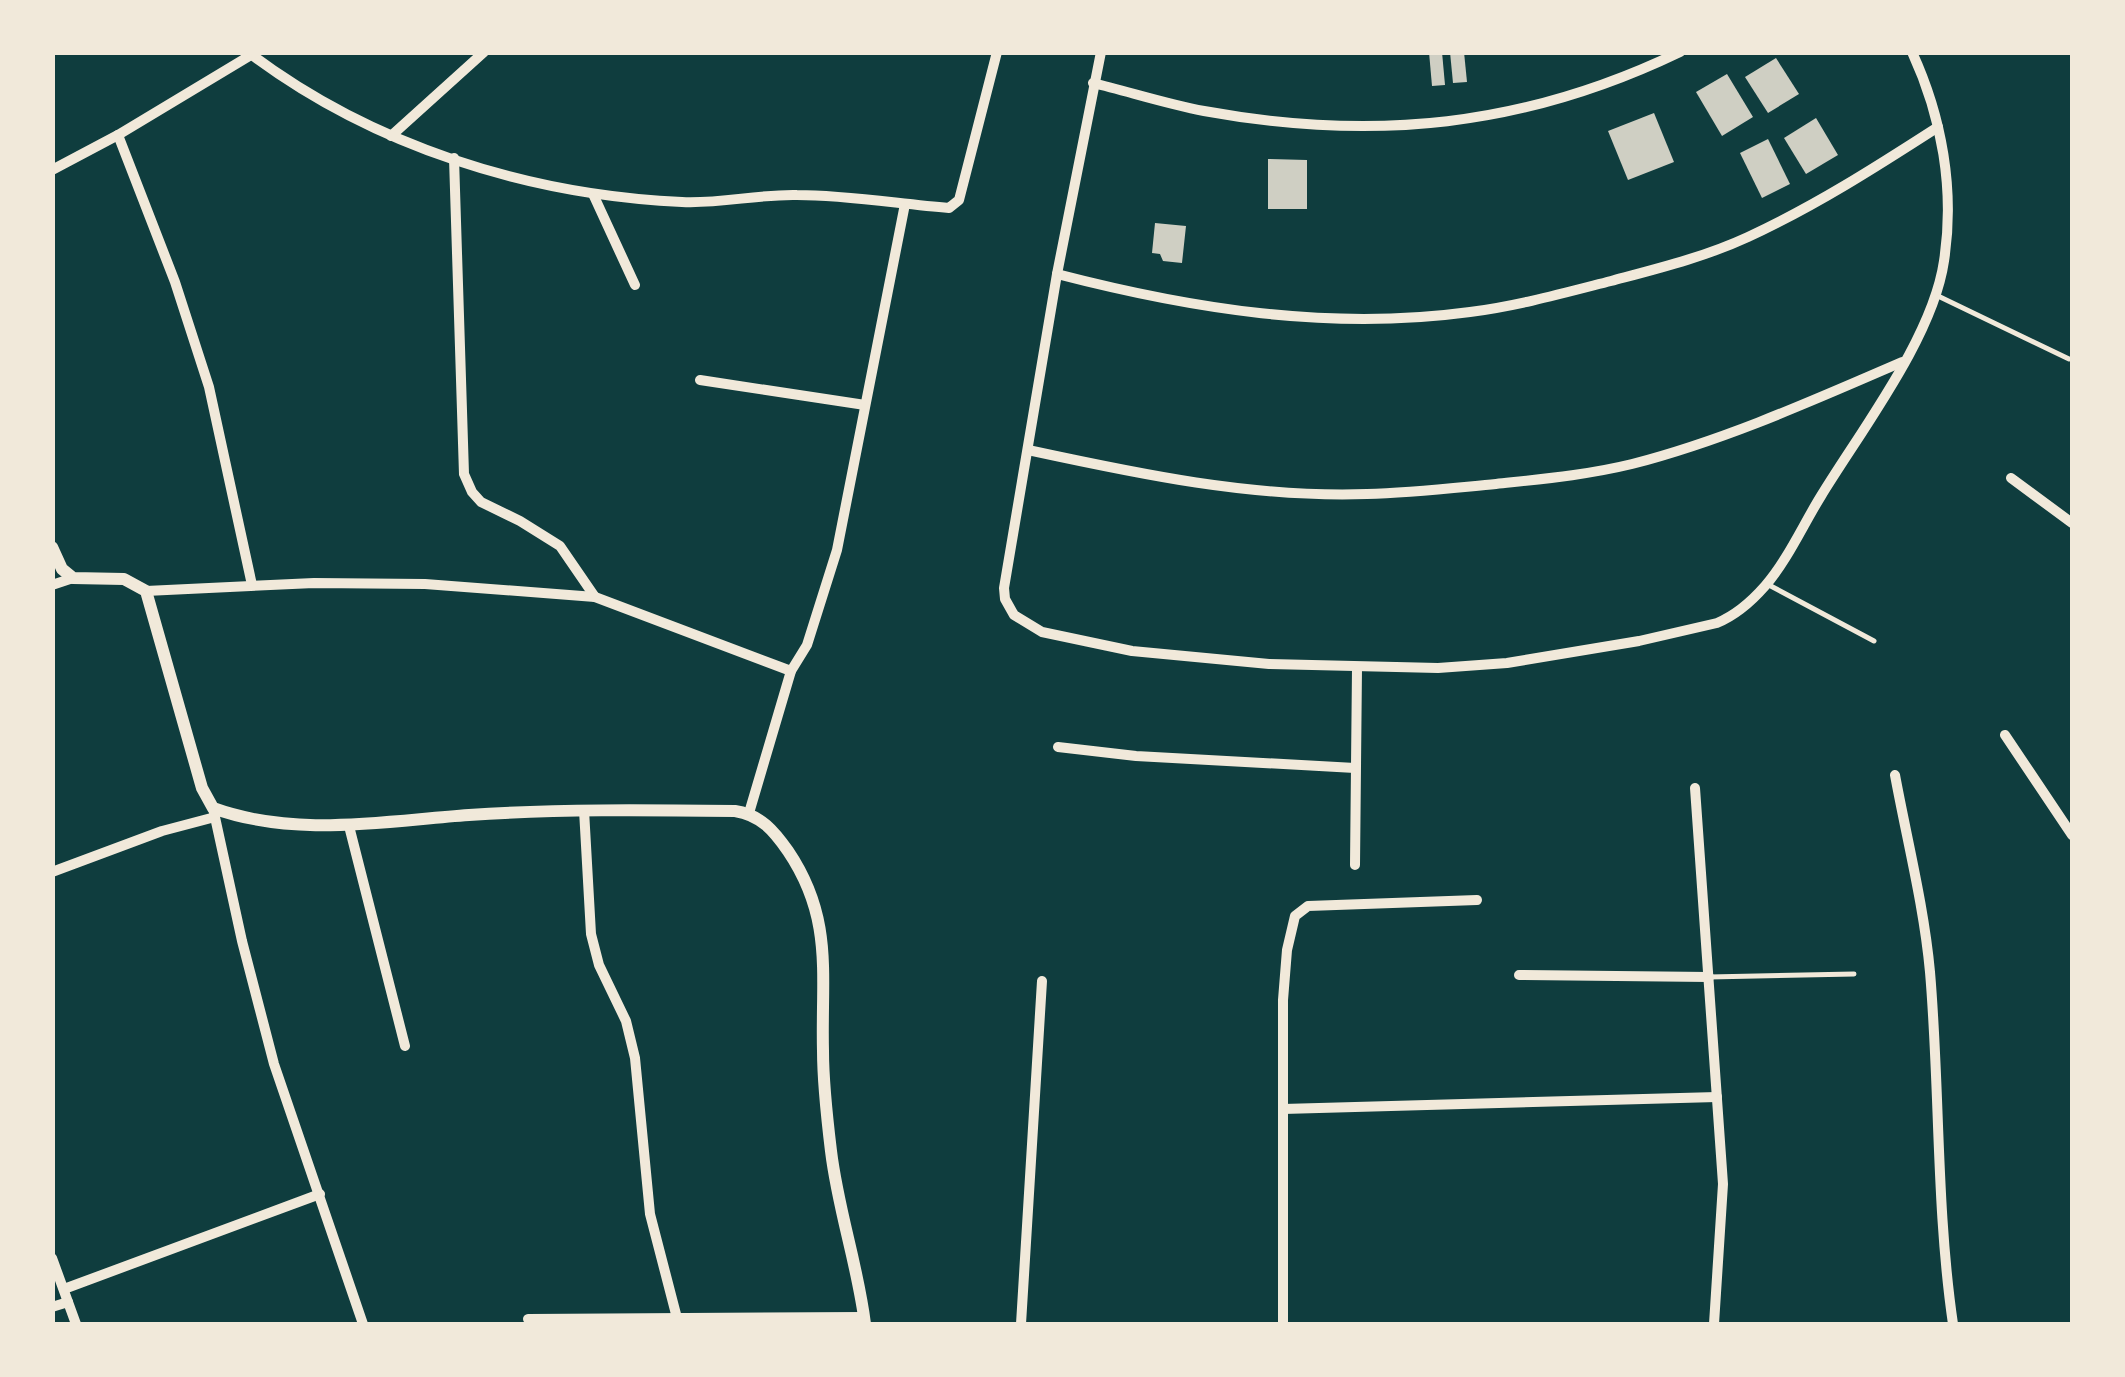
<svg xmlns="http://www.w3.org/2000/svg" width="2125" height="1377" viewBox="0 0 2125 1377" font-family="Inter,sans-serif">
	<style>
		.building { fill: #cfcfc3 }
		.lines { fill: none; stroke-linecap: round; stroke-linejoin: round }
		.service { stroke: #f1e9da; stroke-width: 5 }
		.minor { stroke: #f1e9da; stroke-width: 10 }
		.tertiary { stroke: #f1e9da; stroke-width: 12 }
	</style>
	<rect width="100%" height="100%" fill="#0f3d3e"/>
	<g class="building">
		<polygon points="1429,52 1442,52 1445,85 1432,86"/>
		<polygon points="1450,52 1464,52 1467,82 1453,83"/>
		<polygon points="1776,58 1799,94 1768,113 1745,77"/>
		<polygon points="1727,74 1753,117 1722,136 1696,92"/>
		<polygon points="1654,113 1674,162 1628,180 1608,131"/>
		<polygon points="1816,118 1838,155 1806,174 1784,138"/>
		<polygon points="1768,139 1790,184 1762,198 1740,153"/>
		<polygon points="1268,159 1307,160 1307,209 1268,209"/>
		<polygon points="1155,223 1186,226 1182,263 1163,261 1160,254 1152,253"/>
	</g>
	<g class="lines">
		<g class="service">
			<polyline points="1938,296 2069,359"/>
			<polyline points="1767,584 1874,641"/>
			<polyline points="1709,977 1854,974"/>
		</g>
		<g class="minor">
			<path d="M248,52c124,94 280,143 434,150 38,2 76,-8 115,-7 50,0 102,9 152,13l10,-8 38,-148"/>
			<path d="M1101,52l-44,222 -53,314 1,11 9,16 28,17 90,19 137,13 169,4 69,-5 132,-22 78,-18c19,-8 34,-21 48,-37 22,-25 38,-61 56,-90 41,-67 112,-159 123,-235 11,-71 -2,-144 -32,-209"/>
			<path d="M1093,83c37,9 74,21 111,28 170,31 320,16 476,-59"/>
			<polyline points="118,135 175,282 209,387 252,585"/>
			<polyline points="391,136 484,52"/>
			<polyline points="454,158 464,474 472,492 481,502 520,521 560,546 595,597"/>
			<polyline points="52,170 118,135 251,55"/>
			<polyline points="593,194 635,285"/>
			<path d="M1057,274c135,35 273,57 413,38 47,-6 94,-19 141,-31 45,-12 94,-24 137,-44 67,-31 128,-70 190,-110"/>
			<polyline points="700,380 865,405"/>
			<path d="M1028,450c111,24 224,48 339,44 43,-1 86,-6 129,-10 46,-5 91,-9 136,-20 93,-24 182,-64 270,-102"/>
			<polyline points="2011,478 2072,523"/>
			<polyline points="52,585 73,578"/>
			<polyline points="146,591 314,583 425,584 595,597 791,671"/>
			<polyline points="2005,735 2072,835"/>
			<polyline points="1058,747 1136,756 1355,768"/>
			<path d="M1895,775c12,65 29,131 35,197 10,117 6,236 23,352"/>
			<polyline points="1695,788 1723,1184 1714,1324"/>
			<polyline points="213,808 242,941 274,1064 363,1324"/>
			<polyline points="584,810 591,934 599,965 626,1021 635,1058 650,1214 677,1318"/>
			<polyline points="749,813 791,671 807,645 837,550 905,204"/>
			<polyline points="349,826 405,1046"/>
			<polyline points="1355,865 1357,668"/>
			<polyline points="52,872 162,831 215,817"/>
			<polyline points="1519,975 1709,977"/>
			<polyline points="1283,1109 1717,1097"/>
			<polyline points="52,1258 76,1324"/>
			<polyline points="64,1289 320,1194"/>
			<polyline points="52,1307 68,1302"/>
			<polyline points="528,1319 864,1317"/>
			<polyline points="1021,1324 1042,981"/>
			<polyline points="1283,1324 1283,1000 1287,950 1295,916 1308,906 1477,900"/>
		</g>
		<path class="tertiary" d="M52,547l10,22 11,9 51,1 22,12 56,197 11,20c83,30 170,13 256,7 88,-6 177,-5 266,-4 26,4 39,20 53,40 46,68 33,124 35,200 0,34 4,67 8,100 7,59 27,115 34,173"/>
	</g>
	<rect width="2125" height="1377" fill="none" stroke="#f1e9da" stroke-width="110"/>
</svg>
